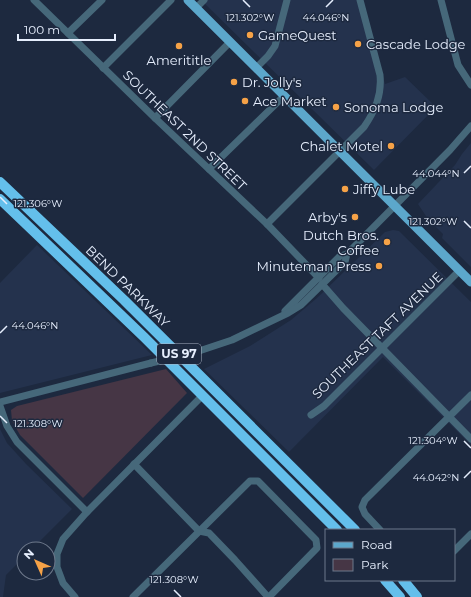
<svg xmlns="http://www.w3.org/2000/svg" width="471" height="597" viewBox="0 0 471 597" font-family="Montserrat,sans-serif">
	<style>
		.built { fill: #24324d }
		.green { fill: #463645 }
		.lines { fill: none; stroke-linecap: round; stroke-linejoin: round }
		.minor { stroke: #46687a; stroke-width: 7 }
		.major { stroke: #5ca7cb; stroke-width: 9 }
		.highway { stroke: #64bfeb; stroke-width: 10 }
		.minor-bridge { stroke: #46687a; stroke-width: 7 }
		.ticks { fill: none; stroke: #e6eefd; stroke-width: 1.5 }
		.poi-dot { fill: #f6a247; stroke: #1d293f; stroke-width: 1.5 }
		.labels { text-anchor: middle; stroke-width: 3; stroke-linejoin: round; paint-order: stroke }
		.shield { fill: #1d293f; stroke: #aab3c4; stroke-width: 1 }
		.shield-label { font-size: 12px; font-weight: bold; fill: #e6eefd }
		.poi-label { font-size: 13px; fill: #e6eefd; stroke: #1d293f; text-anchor: start }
		.street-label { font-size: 13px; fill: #e6eefd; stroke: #1d293f }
		.ticks-label { font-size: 10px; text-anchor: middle; fill: #e6eefd; stroke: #1d293f; stroke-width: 3; stroke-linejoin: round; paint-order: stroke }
	</style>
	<rect width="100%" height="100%" fill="#1d293f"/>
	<g class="built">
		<polygon points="201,0 363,0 385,84 405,77 436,107 374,170"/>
		<polygon points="471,143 471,267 442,238 443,234 428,219 418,204 455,165 462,154"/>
		<polygon points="393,230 399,231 471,302 471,445 383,357 289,452 204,369 250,346 291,320 317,298 385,232"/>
		<polygon points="37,245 152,355 0,393 0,283"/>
		<polygon points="0,429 7,443 26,464 72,509 32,549 24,549 24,557 6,575 3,597 0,597"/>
	</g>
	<polygon class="green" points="166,369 187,393 83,498 20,435 12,421 11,410 17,406"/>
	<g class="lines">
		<g class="minor">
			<polyline points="34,0 155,118 267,224 319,278"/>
			<polyline points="441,0 458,65 471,85"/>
			<polyline points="196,8 204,0"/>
			<polyline points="68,33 102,0"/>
			<polyline points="103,68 171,0"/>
			<polyline points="256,68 268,56 275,46 287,0"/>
			<polyline points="155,118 230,42"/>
			<polyline points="209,169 284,96"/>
			<path d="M267,224l97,-97c11,-16 18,-32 16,-52l-20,-75"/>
			<polyline points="322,284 343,308 471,439"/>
			<polyline points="285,311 340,256 347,254"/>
			<polyline points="193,353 232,340 288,313 301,305 345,262 347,254 450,150 471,126"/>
			<polyline points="0,402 151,363"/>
			<polyline points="0,406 7,426 17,442 87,512"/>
			<polyline points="311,415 324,406 459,271"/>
			<polyline points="134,464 199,531 209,533 235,560 268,597"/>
			<polyline points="380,530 365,514 362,507 365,500 471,395"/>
			<polyline points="454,551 471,534"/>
			<polyline points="75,597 63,583 57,567 57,554 63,539 87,512 203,395"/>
			<polyline points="133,597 250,481 258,481 316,540 317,548 269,597"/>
		</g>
		<polyline class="major" points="188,0 471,282"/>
		<g class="highway">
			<polyline points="0,182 124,300 355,530"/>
			<polyline points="0,199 144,337 337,530"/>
			<polyline points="385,580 400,597"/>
			<polyline points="403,580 417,597"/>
		</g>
		<polyline class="minor-bridge" points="151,363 193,353"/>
	</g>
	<path class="ticks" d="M243,0l7,7M326,7l7,-7M464,173l7,-7M0,197l7,7M464,221l7,7M0,333l7,-7M0,416l7,7M464,441l7,7M464,478l7,-7M174,590l7,7"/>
	<g class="poi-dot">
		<circle cx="250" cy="35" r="4"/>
		<circle cx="358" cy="44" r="4"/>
		<circle cx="179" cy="46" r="4"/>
		<circle cx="234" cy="82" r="4"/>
		<circle cx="245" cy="101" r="4"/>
		<circle cx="336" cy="107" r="4"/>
		<circle cx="391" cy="146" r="4"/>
		<circle cx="345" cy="189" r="4"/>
		<circle cx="355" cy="217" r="4"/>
		<circle cx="387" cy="242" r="4"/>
		<circle cx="379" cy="266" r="4"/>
	</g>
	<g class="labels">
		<rect class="shield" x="157" y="344" width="44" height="20" rx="3"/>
		<g class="shield-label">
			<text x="179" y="358">US 97</text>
		</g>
		<g class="poi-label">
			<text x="258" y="40">GameQuest</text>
			<text x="366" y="49">Cascade Lodge</text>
			<text x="179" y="65" text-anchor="middle">Amerititle</text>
			<text x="242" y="87">Dr. Jolly's</text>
			<text x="253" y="106">Ace Market</text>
			<text x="344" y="112">Sonoma Lodge</text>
			<text x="383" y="151" text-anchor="end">Chalet Motel</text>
			<text x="353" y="194">Jiffy Lube</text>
			<text x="347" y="222" text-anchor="end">Arby's</text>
			<text x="379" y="240" text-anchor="end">Dutch Bros.<tspan x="379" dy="15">Coffee</tspan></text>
			<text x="371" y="271" text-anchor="end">Minuteman Press</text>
		</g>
		<g class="street-label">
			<text transform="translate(185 130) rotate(44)" y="5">SOUTHEAST 2ND STREET</text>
			<text transform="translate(128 286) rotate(44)" y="5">BEND PARKWAY</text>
			<text transform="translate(377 335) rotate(-44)" y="5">SOUTHEAST TAFT AVENUE</text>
		</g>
	</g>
	<g class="ticks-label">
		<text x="250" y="21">121.302°W</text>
		<text x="326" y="21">44.046°N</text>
		<text x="436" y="177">44.044°N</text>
		<text x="38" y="207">121.306°W</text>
		<text x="433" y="225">121.302°W</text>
		<text x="35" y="329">44.046°N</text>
		<text x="38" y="427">121.308°W</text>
		<text x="433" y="444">121.304°W</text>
		<text x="436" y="481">44.042°N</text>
		<text x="174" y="583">121.308°W</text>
	</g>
	<rect x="325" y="529" width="130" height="52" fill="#1d293f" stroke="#6d788b"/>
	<rect x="333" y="542" width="20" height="6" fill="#5ca7cb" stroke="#6d788b"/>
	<text x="361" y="549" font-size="12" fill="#e6eefd">Road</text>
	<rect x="333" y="559" width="20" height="12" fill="#463645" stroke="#6d788b"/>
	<text x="361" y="569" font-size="12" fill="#e6eefd">Park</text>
	<g transform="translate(36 561) rotate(315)"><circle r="19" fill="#1d293f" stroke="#6d788b"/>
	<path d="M0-3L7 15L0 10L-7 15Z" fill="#f6a247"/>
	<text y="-6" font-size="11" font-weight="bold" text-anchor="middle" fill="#e6eefd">N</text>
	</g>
	<path d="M18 34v6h97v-6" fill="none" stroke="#e6eefd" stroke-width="2"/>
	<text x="24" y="34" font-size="12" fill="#e6eefd" stroke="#1d293f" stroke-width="3" paint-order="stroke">100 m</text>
</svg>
